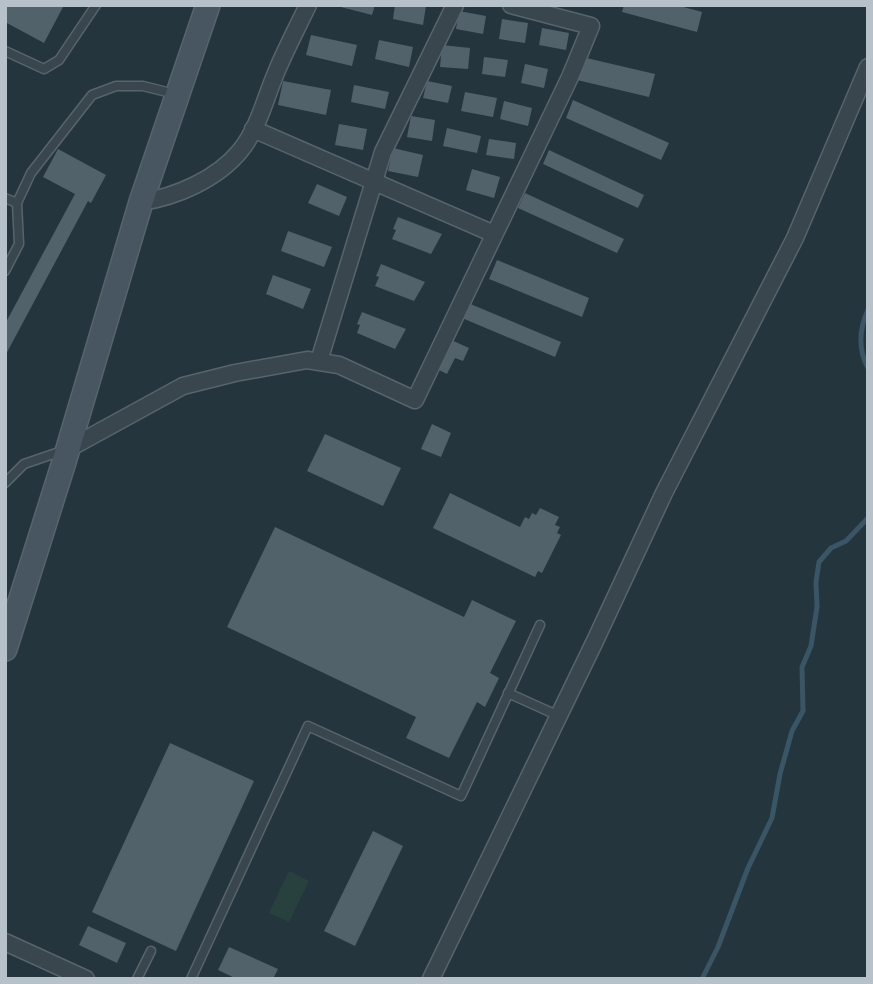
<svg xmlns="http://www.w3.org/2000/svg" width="873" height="984" viewBox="0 0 873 984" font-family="Karla,sans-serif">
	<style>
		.pitch { fill: #28413e }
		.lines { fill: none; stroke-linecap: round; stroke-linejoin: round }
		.stream { stroke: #3a5565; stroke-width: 5 }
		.building { fill: #51626b }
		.lane-casing { stroke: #57646c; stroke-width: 11 }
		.street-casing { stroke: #57646c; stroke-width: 19 }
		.secondary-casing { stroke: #57646c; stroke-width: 26 }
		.lane { stroke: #39464e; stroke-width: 8 }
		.street { stroke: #39464e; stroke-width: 16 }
		.secondary { stroke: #475661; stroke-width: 23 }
	</style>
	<rect width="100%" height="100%" fill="#25353e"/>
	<polygon class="pitch" points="289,871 309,881 289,922 269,913"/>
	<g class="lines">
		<g class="stream">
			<path d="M868,310c-9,19 -10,40 0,58"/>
			<polyline points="702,979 718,947 748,868 772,818 780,774 792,731 803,711 802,667 811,646 817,607 816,582 819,562 831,548 846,541 868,518"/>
		</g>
	</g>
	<g class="building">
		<polygon points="5,5 60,5 63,7 44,43 5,22"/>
		<polygon points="333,5 375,5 372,15"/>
		<polygon points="395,5 426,6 423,25 393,19"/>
		<polygon points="624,5 676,5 702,12 697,32 622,12"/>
		<polygon points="459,11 486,16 483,34 456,29"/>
		<polygon points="502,19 528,23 525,43 499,39"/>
		<polygon points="542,28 569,33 566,50 539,45"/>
		<polygon points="311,35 357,45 352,66 306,55"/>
		<polygon points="379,40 413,47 409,67 375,59"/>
		<polygon points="442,45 470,48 468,69 440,67"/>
		<polygon points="484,57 508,60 505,77 482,74"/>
		<polygon points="582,57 655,74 649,97 577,80"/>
		<polygon points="525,64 548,69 544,88 521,83"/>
		<polygon points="283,81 331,90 326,115 278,105"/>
		<polygon points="427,81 452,86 448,103 423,98"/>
		<polygon points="354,85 389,92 385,109 351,102"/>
		<polygon points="465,92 497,98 493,117 461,111"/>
		<polygon points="573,100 669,143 661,160 566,118"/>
		<polygon points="504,101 532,108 528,126 500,119"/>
		<polygon points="411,116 435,120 432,141 407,137"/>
		<polygon points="339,124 367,129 363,150 335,145"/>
		<polygon points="447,128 481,136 477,153 443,146"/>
		<polygon points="489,139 516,143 514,159 486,155"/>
		<polygon points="393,148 423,155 418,177 388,171"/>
		<polygon points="58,149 106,175 91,203 88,201 5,356 5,324 75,194 43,177"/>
		<polygon points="549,150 644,195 638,208 543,164"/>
		<polygon points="472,169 500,177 494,198 466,190"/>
		<polygon points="317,184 347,197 339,216 308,203"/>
		<polygon points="525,193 624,239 617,253 518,208"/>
		<polygon points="398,217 442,234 431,254 392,239 396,230 393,229"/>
		<polygon points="288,231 332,247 324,267 281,251"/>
		<polygon points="497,260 589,298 582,317 489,279"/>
		<polygon points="381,264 425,282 414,301 375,286 379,277 376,276"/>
		<polygon points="273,275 311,289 303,309 266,294"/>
		<polygon points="468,303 561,342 555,357 462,318"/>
		<polygon points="362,312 406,329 395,349 357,333 360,325 357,324"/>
		<polygon points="449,339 469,348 463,361 455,358 447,374 435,368"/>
		<polygon points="432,424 451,433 441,457 421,449"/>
		<polygon points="325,434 401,468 383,506 307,471"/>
		<polygon points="450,493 520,527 525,517 529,519 532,513 536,515 540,508 559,517 555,525 560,527 557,533 561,535 542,573 538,571 535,577 433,528"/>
		<polygon points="275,527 464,617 472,600 516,621 490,673 499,678 485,707 477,702 449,758 406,738 416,717 227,627"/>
		<polygon points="170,743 254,781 176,951 92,912"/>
		<polygon points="373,831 403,846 355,946 324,931"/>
		<polygon points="88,926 126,943 117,963 79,945"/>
		<polygon points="229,947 278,969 273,979 237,979 218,970"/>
	</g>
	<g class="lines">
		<g class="lane-casing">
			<g id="lane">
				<polyline points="5,51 44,69 59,60 96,5"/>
				<polyline points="5,198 17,203"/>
				<polyline points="5,271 19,244 17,203 31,173 92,95 116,86 143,86 175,94"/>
				<polyline points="5,483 24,464 62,451"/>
				<polyline points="508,693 559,716"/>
				<polyline points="137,979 151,951"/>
				<polyline points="191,979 308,726 461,796 540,625"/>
			</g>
		</g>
		<g class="street-casing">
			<g id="street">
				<polyline points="253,129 494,234"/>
				<path d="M141,202c35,-5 76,-23 99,-51 19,-23 26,-56 38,-83 9,-21 20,-42 30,-63"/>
				<polyline points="319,361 383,152 455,5"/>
				<polyline points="68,449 183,386 235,373 307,360 339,365 415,400 570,77 591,26 511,5"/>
				<polyline points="5,942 86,979"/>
				<polyline points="431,979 595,641 664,493 795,238 868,67"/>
			</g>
		</g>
		<g class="secondary-casing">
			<polyline id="secondary" points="5,649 64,462 141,202 208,5"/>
		</g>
		<use href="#lane" class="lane"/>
		<use href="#street" class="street"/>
		<use href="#secondary" class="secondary"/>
	</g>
	<rect width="873" height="984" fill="none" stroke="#b6c1c9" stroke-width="14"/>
</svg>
